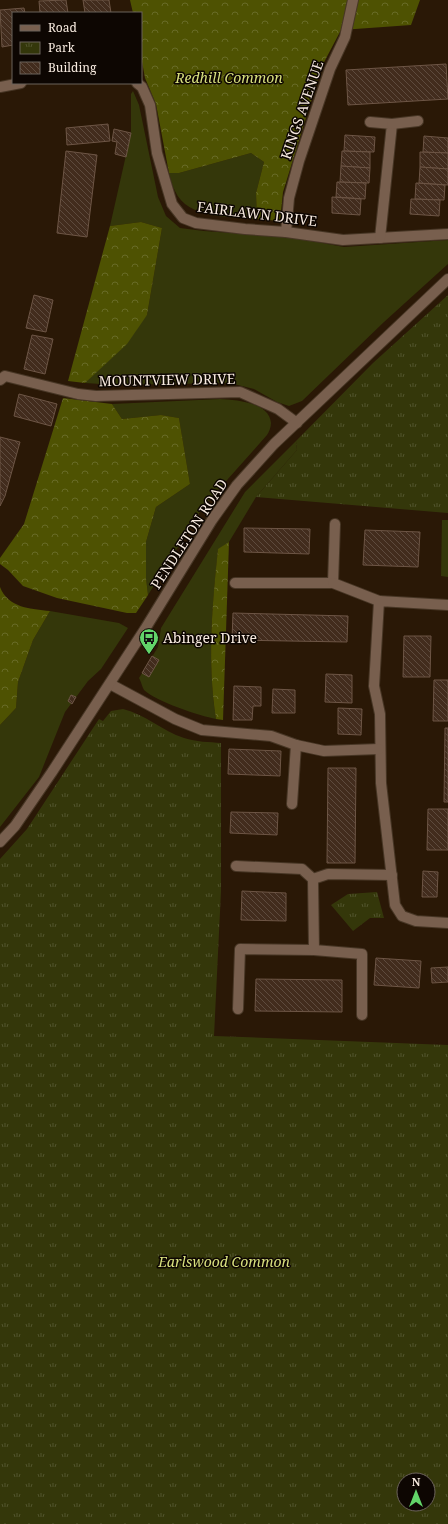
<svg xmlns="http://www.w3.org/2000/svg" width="448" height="1524" viewBox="0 0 448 1524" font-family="'Noto Serif',serif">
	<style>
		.grass { fill: #34370a }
		.forest { fill: url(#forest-crowns) }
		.park { fill: url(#park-tufts); fill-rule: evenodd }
		.building { fill: url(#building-back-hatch); stroke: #6d5545 }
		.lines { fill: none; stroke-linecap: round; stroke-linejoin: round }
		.service-casing { stroke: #473625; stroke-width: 12 }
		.minor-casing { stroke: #473625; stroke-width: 12 }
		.tertiary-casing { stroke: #473625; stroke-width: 12 }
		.service { stroke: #785f4e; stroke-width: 10 }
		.minor { stroke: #785f4e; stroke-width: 10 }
		.tertiary { stroke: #785f4e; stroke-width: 10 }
		.labels { text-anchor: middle; stroke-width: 3; stroke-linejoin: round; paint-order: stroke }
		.park-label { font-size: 14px; font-style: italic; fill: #d8e07e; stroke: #0d0602 }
		.street-label { font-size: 14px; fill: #f8ebe0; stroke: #0d0602 }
		.poi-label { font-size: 14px; fill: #f8ebe0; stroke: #0d0602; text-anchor: start }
	</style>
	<defs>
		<pattern id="forest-crowns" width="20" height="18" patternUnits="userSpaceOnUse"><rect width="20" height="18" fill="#4e5202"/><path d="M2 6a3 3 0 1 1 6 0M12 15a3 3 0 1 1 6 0" fill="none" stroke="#686b27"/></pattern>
		<pattern id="park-tufts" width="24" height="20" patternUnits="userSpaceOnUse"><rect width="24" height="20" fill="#34370a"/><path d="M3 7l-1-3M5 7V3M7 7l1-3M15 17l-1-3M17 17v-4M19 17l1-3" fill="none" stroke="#52542d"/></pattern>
		<pattern id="building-back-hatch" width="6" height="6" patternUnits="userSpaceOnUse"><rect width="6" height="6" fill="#422c1d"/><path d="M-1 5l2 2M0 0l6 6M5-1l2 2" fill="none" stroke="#5e4b3e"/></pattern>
	</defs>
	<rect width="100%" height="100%" fill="#2a1806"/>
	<g class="grass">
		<polygon points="133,91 139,105 158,197 166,216 180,228 204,231 289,237 344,247 448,240 448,264 384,322 302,401 289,406 277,402 254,389 230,383 116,385 85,383 147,315 162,228 141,222 110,226 131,133 131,94"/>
		<path d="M251,153l13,9 -8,31 1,26c-26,-3 -69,1 -82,-28 -3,-5 -4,-12 -6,-18h10z"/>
		<path d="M220,399c16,1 49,3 51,24 0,4 -2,9 -4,12l-64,72 -55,88 -2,-17v-36l10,-35 34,-23 -11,-66 -18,-3 -39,4 -10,-15z"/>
		<path d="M296,441l1,9 -41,47 -27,45 -11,8c-6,57 -11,112 -2,169 -16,-3 -61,-18 -72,-29 -2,-3 -3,-9 -5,-12l19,-31 3,-19 84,-136z"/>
		<polygon points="442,520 448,520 448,577 441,576"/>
		<polygon points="50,611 119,623 128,628 101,669 88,681 65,712 39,777 0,827 0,725 16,708 18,682 33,640"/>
	</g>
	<g class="forest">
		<polygon points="130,0 420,0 411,25 341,30 322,66 283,192 280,221 257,219 256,193 264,162 251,153 179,173 169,173 156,104 145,78 141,56 141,13 133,13"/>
		<polygon points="141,222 162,228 147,315 127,344 85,383 68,381 110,226"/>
		<polygon points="63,398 112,404 122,419 161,415 179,418 190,484 156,507 146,542 146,578 148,595 136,613 127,613 57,598 23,586 8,570 0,564 0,558 24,524"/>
		<path d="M229,542l-6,178 -7,-1c-9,-57 -4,-113 2,-170z"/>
		<path d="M0,587c8,21 31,22 50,24l-17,29 -15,42 -2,26 -16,17z"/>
	</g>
	<g class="park">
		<polygon points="448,295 448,513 256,497 297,450 296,441 373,363"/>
		<path d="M123,709c22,5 39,22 61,29 12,4 25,4 37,5v148l-7,145 234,9v479h-448v-665l27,-30 72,-110 4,2 8,-10zM404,1480h24v24h-24z"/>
		<polygon points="377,892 384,918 370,918 353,931 331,905 348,894"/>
	</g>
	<g class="building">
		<polygon points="66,0 68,13 40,13 39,1"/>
		<polygon points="83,0 109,0 111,13 85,13"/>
		<polygon points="24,8 25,13 13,13 13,45 2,47 0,10"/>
		<polygon points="446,64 448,99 348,105 346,70"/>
		<polygon points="108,124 110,141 67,145 66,128"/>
		<polygon points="114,129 131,133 126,157 115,154 117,142 112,141"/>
		<polygon points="345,135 375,137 374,152 344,151"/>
		<polygon points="424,136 448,138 448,153 423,152"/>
		<polygon points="66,151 97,155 87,237 57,233"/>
		<polygon points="342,151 370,152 370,168 341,166"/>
		<polygon points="420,152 448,153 448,169 420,167"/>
		<polygon points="341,166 370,168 369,183 340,182"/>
		<polygon points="420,167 448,169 448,185 419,183"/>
		<polygon points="337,182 366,183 365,199 336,197"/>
		<polygon points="416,183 445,185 444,200 415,199"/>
		<polygon points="332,197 361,199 360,215 332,213"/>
		<polygon points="411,199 440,200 439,216 410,214"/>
		<polygon points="34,295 53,300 46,332 26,328"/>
		<polygon points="32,335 53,339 45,374 24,369"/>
		<polygon points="19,394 57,404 51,426 14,416"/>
		<polygon points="0,437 20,442 5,496 0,506"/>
		<polygon points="244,528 310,529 309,554 244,552"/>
		<polygon points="365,530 420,532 418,567 363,565"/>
		<polygon points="233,613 348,616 347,642 232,640"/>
		<polygon points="404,636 431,636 430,677 403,677"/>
		<polygon points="152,656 159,660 149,677 142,673"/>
		<polygon points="326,674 352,675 352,703 325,702"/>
		<polygon points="434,680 448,680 448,721 433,721"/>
		<polygon points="234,686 261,687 261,706 253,706 252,720 233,720"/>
		<polygon points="273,689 295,690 295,713 272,713"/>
		<polygon points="71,695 76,697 72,704 68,701"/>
		<polygon points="338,708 362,709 361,735 338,734"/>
		<polygon points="445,728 448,728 448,802 444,802"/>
		<polygon points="229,749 281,751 280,776 228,774"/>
		<polygon points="328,768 356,768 355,863 327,863"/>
		<polygon points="428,809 448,809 448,850 427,850"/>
		<polygon points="231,812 278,813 277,835 230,833"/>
		<polygon points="423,871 438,872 437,897 422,897"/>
		<polygon points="242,891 286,893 286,921 241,920"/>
		<polygon points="376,958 421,961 419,988 374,985"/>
		<polygon points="448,967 448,982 432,983 431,968"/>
		<polygon points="256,979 342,980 342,1012 255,1011"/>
	</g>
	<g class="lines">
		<g class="service-casing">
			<g id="service">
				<polyline points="235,583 333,583 335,524"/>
				<polyline points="292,804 296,745"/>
				<polyline points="236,866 302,869 313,879"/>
				<polyline points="238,1009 240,949 314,950 362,954 362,1015"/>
			</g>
		</g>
		<g class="minor-casing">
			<g id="minor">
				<polyline points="137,83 142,87 150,105 157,153 172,204 183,218 196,223 245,229 286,232 343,240 448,234"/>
				<polyline points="0,87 21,83"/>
				<polyline points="370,122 392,124 380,238"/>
				<polyline points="392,124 418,121"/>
				<polyline points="286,232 289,198 299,161 330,69 345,37 353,0"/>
				<polyline points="0,380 5,376 78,394 96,396 240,392 278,409 297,423"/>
				<polyline points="333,583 379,601"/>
				<polyline points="448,605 379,601 374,686 380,714 381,783 395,905 402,916 416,921 448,923"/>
				<polyline points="110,684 175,719 202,730 271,736 296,745 324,751 379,749"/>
				<polyline points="314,950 313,879 328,874 392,875"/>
			</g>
		</g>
		<g class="tertiary-casing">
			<polyline id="tertiary" points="0,842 15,826 52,772 145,629 212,520 237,485 274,444 448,279"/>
		</g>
		<use href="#service" class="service"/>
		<use href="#minor" class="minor"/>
		<use href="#tertiary" class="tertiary"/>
	</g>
	<defs>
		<g id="bus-pin" transform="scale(1)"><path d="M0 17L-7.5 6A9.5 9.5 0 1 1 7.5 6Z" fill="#62d469" stroke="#0d0602"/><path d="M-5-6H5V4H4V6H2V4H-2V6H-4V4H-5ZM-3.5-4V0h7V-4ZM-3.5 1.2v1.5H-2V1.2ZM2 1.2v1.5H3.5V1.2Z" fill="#111"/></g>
	</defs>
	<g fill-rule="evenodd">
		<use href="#bus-pin" x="149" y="638"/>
	</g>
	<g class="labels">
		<g class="park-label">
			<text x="229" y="83">Redhill Common</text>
			<text x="224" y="1267">Earlswood Common</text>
		</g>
		<g class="street-label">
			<text transform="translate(302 110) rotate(-71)" y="5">KINGS AVENUE</text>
			<text transform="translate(257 214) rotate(7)" y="5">FAIRLAWN DRIVE</text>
			<text transform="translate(167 380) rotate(-1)" y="5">MOUNTVIEW DRIVE</text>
			<text transform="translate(189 534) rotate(-57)" y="5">PENDLETON ROAD</text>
		</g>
		<g class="poi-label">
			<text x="163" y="643">Abinger Drive</text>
		</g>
	</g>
	<rect x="12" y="12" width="130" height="72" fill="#0d0602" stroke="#6b625b"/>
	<rect x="20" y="25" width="20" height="6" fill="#785f4e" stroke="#6b625b"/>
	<text x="48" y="32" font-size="12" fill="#f8ebe0">Road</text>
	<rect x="20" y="42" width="20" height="12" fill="url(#park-tufts)" stroke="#6b625b"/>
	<text x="48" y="52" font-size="12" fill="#f8ebe0">Park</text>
	<rect x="20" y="62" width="20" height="12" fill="url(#building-back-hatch)" stroke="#6b625b"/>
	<text x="48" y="72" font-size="12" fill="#f8ebe0">Building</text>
	<g transform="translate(416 1492)"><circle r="19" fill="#0d0602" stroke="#6b625b"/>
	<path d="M0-3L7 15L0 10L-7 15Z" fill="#62d469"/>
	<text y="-6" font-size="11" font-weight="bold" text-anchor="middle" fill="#f8ebe0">N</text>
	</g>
</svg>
